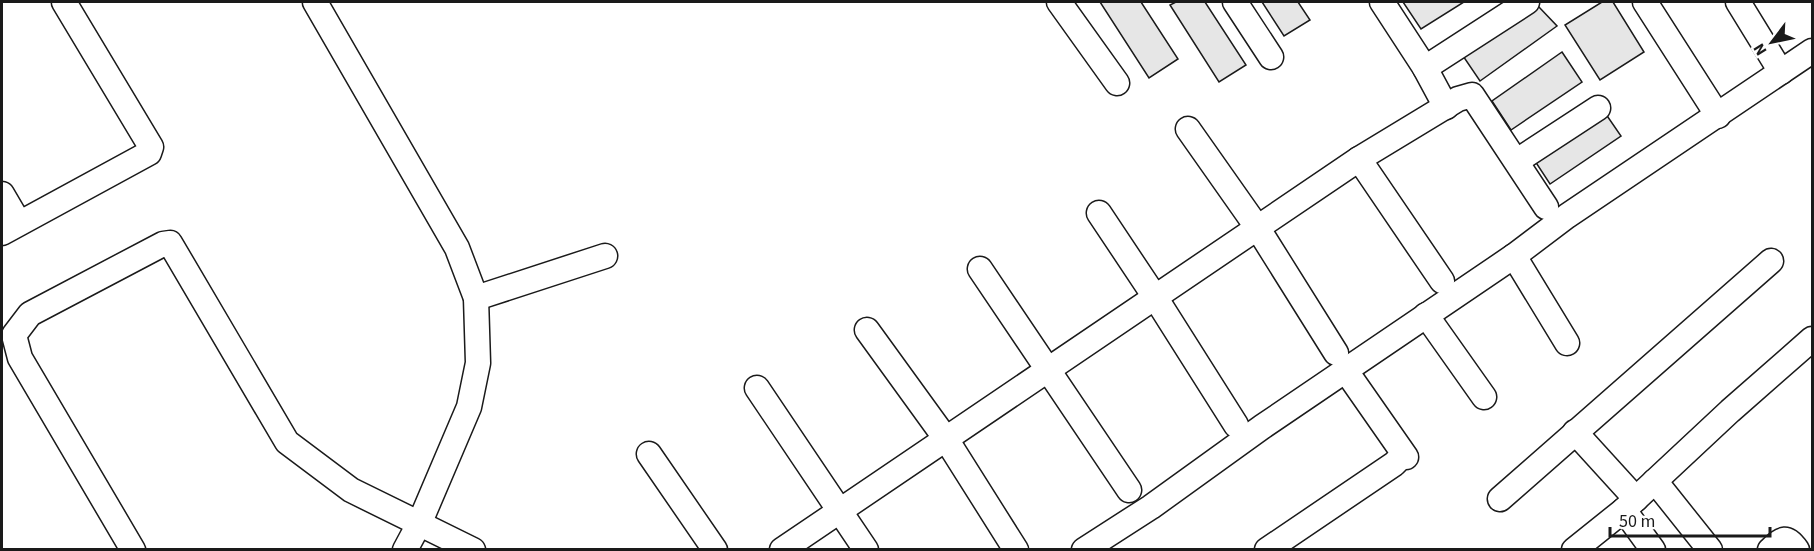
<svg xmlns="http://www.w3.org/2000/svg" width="1814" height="551" viewBox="0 0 1814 551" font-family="'Source Sans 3',sans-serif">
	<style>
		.building { fill: #e6e6e6; stroke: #1a1a1a; stroke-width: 1.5 }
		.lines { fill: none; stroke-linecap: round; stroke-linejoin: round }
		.minor-casing { stroke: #1a1a1a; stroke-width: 27 }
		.minor { stroke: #fff; stroke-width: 24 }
	</style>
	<rect width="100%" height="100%" fill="#fff"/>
	<g class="building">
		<polygon points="1100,2 1141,2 1178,59 1149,78"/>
		<polygon points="1176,2 1205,2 1246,65 1219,82 1170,5"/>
		<polygon points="1262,2 1298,2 1310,20 1284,36"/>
		<polygon points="1403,2 1464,2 1421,29"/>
		<polygon points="1602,2 1613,2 1644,52 1600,80 1565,25"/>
		<polygon points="1538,6 1557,26 1480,81 1461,53"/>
		<polygon points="1562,52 1582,82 1511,130 1492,101"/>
		<polygon points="1601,107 1621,136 1550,184 1531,155"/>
	</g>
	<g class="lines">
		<g class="minor-casing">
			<g id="minor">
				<polyline points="315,2 457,248 476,298 478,363 469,407 420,522 405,550"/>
				<polyline points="1059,2 1117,83"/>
				<polyline points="1235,2 1271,57"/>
				<polyline points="1382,2 1425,68 1446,107"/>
				<polyline points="1645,2 1718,116"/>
				<polyline points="1738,2 1781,72"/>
				<polyline points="1425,68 1527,2"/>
				<polyline points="1188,129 1257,227 1336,353"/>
				<polyline points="1359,159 1442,281"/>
				<polyline points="1517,161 1598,108"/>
				<polyline points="2,194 19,223"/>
				<polyline points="1099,213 1155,297 1236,425"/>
				<polyline points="2,233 149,153 151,147 64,2"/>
				<polyline points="1514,256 1567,343"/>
				<polyline points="980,269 1129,490"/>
				<polyline points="476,298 605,256"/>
				<polyline points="1426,315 1484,397"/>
				<polyline points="867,330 946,439 1016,550"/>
				<polyline points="757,388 866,550"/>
				<polyline points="1575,432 1636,499"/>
				<polyline points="649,454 715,550"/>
				<polyline points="1655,481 1710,550"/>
				<polyline points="1500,499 1771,261"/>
				<polyline points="1624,510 1653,550"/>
				<polyline points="133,550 20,358 14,335 30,314 163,244 170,243 287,442 351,490 473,550"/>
				<polyline points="782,550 1359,159 1458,99 1472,95 1546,207"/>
				<polyline points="1084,550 1151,507 1262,427 1514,256 1567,216 1812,51"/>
				<polyline points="1267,550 1394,464 1401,457 1406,457 1346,371"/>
				<polyline points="1574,550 1624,510 1730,411 1812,339"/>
				<path d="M1770,550c12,-11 16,-16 27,0"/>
			</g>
		</g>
		<use href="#minor" class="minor"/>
	</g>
	<rect width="1814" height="551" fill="none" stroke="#1a1a1a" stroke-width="6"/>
	<g transform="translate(1772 42) rotate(238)" stroke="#ffffff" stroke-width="4.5" paint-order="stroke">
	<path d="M0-4.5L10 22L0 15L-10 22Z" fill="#1a1a1a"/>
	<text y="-9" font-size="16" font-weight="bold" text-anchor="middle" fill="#1a1a1a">N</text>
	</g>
	<path d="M1610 527v9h160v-9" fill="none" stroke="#1a1a1a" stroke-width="3"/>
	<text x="1619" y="527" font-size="18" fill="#1a1a1a" stroke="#ffffff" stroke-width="4.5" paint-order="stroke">50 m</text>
</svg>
